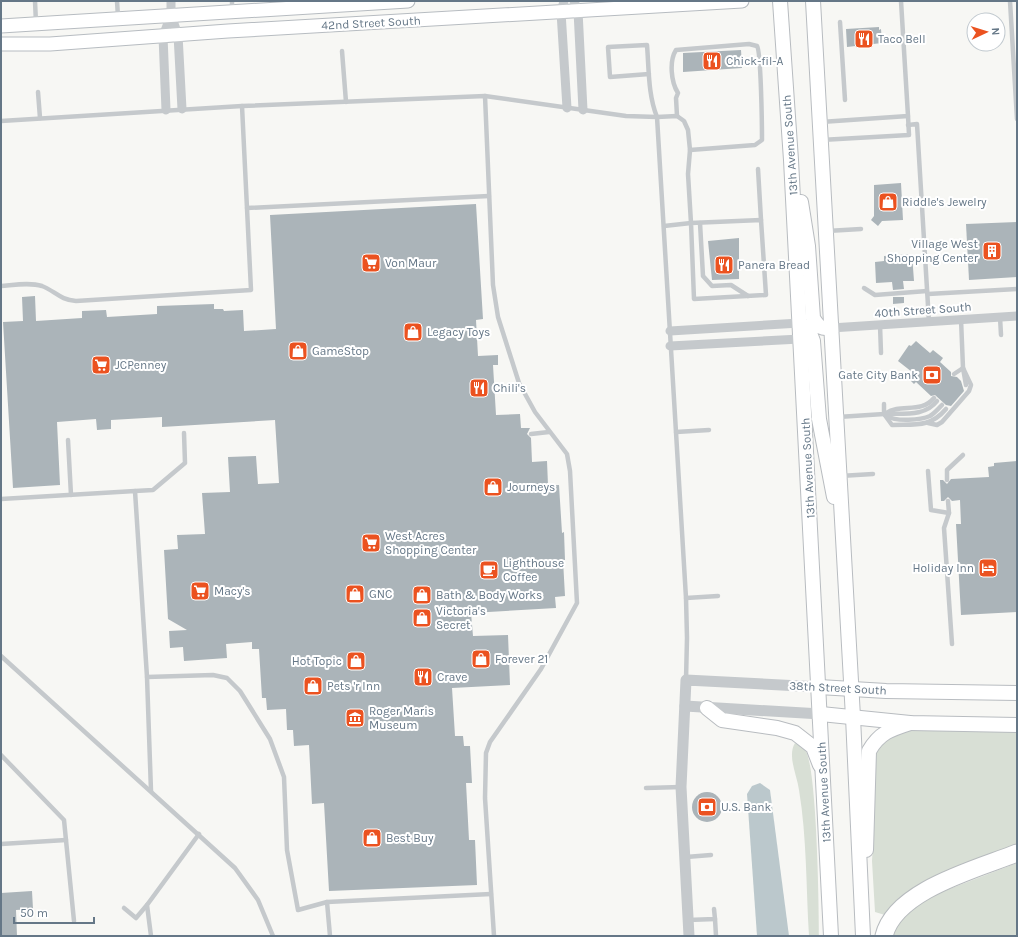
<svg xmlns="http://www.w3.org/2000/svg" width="1018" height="937" viewBox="0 0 1018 937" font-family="Karla,sans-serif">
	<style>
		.green { fill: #d8dfd5 }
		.water { fill: #bbc8cc }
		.building { fill: #abb4b9 }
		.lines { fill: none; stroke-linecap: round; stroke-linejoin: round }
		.secondary-casing { stroke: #b7bcc1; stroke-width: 15 }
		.primary-casing { stroke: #b8bcc0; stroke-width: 16 }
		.motorway-casing { stroke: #b7bbbe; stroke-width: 19 }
		.service { stroke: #c5c9cc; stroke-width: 4.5 }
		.minor { stroke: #c5c9cc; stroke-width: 9 }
		.tertiary { stroke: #c5c9cc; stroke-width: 11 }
		.secondary { stroke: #fff; stroke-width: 13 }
		.primary { stroke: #fff; stroke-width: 14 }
		.motorway { stroke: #fff; stroke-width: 17 }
		.labels { text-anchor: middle; stroke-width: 4; stroke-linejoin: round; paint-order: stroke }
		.street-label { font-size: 12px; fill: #657787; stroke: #fff }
		.poi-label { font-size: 12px; fill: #657787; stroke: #fff; text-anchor: start }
	</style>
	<rect width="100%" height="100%" fill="#f7f7f4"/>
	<g class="green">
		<polygon points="913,730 1017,732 1017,847 911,890 885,915 875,912 872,861 875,810 874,758 879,746 887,738 900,731"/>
		<path d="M795,743c3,2 8,4 10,7 12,14 14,159 14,186h-10c-3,-48 -2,-98 -10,-146 -2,-15 -12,-34 -4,-47z"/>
		<polygon points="1017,863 1017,936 892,936 898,923 912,908 931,896"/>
	</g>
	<polygon class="water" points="760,783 770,790 789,936 757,936 747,794 752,786"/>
	<g class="building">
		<polygon points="879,27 879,30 881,29 882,43 847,47 846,29"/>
		<polygon points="741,50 742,68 683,72 683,53"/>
		<polygon points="901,183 903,220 882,221 878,226 871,220 874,216 874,185"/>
		<polygon points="476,204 483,319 476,320 478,356 498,355 498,365 493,365 496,415 520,414 521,428 530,428 527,434 531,438 532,462 547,461 548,485 559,485 562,533 564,532 565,560 563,560 565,596 555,597 556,608 471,613 473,636 508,635 510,685 452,688 455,736 463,736 464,746 470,746 472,783 466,783 469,840 475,840 477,885 329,891 324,803 312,804 309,745 294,746 293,730 287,730 286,709 267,710 266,698 262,698 259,649 252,649 252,642 226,644 227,658 184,661 183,647 170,648 169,631 187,630 168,619 164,550 178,549 177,535 205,534 202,493 230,492 228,457 256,456 258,484 279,483 275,420 162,427 162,417 111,420 111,429 97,430 96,419 57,422 60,485 13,488 3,322 23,321 22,297 35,296 36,321 82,318 82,311 106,310 107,317 157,314 157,306 214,304 214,309 223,309 224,311 243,310 244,331 276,329 270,215"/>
		<polygon points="1017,222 1017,277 969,280 966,224"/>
		<polygon points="739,238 739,279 712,280 708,241"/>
		<polygon points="912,254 914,281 903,281 904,289 893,290 892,282 876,283 875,262 884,261 884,256"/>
		<polygon points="893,297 904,297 904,303 893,304"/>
		<polygon points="916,341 930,353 933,350 943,358 940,362 951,372 951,376 957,377 961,381 964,391 951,406 946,405 935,395 931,396 916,382 914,384 908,378 912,372 898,361 909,345 911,346"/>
		<polygon points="1017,461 1017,612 961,615 956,524 961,524 960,500 952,501 948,497 944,501 941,501 940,480 943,480 947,484 951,479 989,477 988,467 994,466 994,463"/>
		<circle cx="707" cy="807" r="15"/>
		<polygon points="32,891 33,909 16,910 17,936 1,936 1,893"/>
	</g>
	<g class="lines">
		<g class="secondary-casing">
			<g id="secondary">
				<polyline points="1,26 408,1"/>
				<polyline points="1,44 50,44 228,31 742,1"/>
			</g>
		</g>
		<g class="primary-casing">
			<g id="primary">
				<polyline points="780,1 791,160 831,936"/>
				<polyline points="813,1 853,717 863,936"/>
				<path d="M801,202l7,44 5,72c5,9 8,11 18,10"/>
				<polyline points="800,323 810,333 813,341 819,419 834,497"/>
				<polyline points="819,687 886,691 1017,693"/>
				<polyline points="707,708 722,720 777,728 795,733 813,747 820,765"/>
				<polyline points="821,714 910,723 1017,725"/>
				<path d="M866,850l3,-99c10,-18 22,-22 41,-28"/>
			</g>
		</g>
		<g class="motorway-casing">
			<path id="motorway" d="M884,936c11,-46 93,-67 133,-83"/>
		</g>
		<g class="service">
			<polyline points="35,1 36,23"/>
			<polyline points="117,1 118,17"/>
			<polyline points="232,1 232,11"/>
			<polyline points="1010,1 1017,119"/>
			<polyline points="840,22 845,100"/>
			<polyline points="342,51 346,102"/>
			<path d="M649,74l-39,3 -2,-30 39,-2c2,24 1,50 10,72l20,-1 7,5 4,9 2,20 -2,24 3,49 -27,3"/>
			<polyline points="38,92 40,118"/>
			<polyline points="485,96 493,285 498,317 519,383 535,412 567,454 570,471 577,603 541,669 490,742 486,753 485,798 494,936"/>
			<path d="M677,116l-1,-18 2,-5c-7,-11 -9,-32 -2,-43l73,-6 8,2c4,5 5,81 5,94l-7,5 -65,5"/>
			<polyline points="1,121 242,106 485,96 626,116 657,117 686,598 687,638 686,680"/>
			<polyline points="821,122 908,116 901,1"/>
			<polyline points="908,125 917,124 929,322"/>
			<polyline points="821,140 909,135 908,116"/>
			<polyline points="758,169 761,220"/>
			<polyline points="247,208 489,196"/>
			<polygon points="761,220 766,295 694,299 691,223"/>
			<polyline points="700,223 703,276 712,286 731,285 748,296"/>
			<polyline points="827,231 861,229"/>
			<path d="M1,286c13,-1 29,-4 41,0 13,5 18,14 34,15l175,-11 -9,-184"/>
			<polyline points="864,288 875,295 927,291"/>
			<polyline points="928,294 1017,289"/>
			<polyline points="1000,317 1001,335"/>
			<polyline points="961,319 963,368 966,385"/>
			<polyline points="880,325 881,353"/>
			<polyline points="954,374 963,368"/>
			<path d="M886,413c15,-10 35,1 48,-15"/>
			<path d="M884,414l8,11c22,-1 38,3 54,-16"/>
			<path d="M884,414c19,-1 41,3 53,-13"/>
			<path d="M887,416c9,6 34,4 43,0 5,-3 8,-7 12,-11"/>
			<polyline points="838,417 884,414 884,404"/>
			<polyline points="928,423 937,425 942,422 969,391 971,385 963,368"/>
			<polyline points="676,432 709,430"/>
			<polyline points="531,434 549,432"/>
			<polyline points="68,440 71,495"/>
			<polyline points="928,471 931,510 949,513"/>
			<polyline points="840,476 873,474"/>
			<polyline points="947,480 947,470 963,455"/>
			<polyline points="135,491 153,490 185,463 184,433"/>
			<polyline points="1,499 135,491 147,677"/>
			<polyline points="948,501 949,513 944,528 952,644"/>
			<polyline points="686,598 718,596"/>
			<polyline points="1,656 235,868 258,900 273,936"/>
			<polyline points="1,755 64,820 74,921"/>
			<polyline points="646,788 681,787"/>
			<polyline points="151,791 147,677 213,675 227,678 240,691 270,739 284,777 287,850 298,910 327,902 491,894"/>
			<polyline points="1,844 66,840"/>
			<polyline points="686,857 711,855"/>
			<polyline points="327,902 330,936"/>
			<polyline points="124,908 136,918 147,905"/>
			<polyline points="715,919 716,936"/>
			<polyline points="688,920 715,919 714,909"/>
			<polyline points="151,936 147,905 199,834"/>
		</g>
		<g class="minor">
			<polyline points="171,1 171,15 178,35 182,109"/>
			<polyline points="564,1 561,12 567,108"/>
			<polyline points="574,1 578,11 583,110"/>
			<polyline points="166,110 163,36 171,15"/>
			<polyline points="831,328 1017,316"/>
			<polyline points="670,331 800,323"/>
			<polyline points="670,346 800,339"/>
		</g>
		<g class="tertiary">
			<polyline points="685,706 821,714"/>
			<polyline points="689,936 681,787 686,680 819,687"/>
		</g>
		<use href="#secondary" class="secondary"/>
		<use href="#primary" class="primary"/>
		<use href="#motorway" class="motorway"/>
	</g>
	<defs>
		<g id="restaurant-square" transform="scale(1)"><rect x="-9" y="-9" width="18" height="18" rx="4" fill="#eb5220" stroke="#fff"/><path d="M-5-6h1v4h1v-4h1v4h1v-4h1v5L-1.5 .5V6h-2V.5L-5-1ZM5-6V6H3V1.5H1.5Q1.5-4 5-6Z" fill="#fff"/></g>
		<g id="shop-square" transform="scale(1)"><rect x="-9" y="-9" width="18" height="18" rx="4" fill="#eb5220" stroke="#fff"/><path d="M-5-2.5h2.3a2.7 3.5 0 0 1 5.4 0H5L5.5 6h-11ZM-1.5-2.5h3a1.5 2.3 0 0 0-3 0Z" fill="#fff"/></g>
		<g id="building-square" transform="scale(1)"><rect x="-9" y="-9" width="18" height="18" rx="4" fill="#eb5220" stroke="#fff"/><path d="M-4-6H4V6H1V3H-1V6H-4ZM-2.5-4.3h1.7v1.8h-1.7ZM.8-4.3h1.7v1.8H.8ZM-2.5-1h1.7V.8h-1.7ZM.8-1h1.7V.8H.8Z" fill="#fff"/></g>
		<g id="supermarket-square" transform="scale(1)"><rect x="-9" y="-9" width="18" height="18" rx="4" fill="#eb5220" stroke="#fff"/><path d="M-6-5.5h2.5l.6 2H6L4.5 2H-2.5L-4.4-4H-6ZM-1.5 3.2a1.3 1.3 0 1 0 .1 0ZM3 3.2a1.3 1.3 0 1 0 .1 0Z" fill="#fff"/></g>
		<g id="bank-square" transform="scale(1)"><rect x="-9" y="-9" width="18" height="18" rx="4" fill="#eb5220" stroke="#fff"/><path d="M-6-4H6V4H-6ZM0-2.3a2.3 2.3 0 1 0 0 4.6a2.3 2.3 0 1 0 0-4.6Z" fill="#fff"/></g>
		<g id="hotel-square" transform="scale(1)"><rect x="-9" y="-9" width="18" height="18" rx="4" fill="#eb5220" stroke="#fff"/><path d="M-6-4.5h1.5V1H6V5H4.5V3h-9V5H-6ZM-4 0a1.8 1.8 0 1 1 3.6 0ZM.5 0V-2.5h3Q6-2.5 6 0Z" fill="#fff"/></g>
		<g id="cafe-square" transform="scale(1)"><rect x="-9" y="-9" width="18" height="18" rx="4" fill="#eb5220" stroke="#fff"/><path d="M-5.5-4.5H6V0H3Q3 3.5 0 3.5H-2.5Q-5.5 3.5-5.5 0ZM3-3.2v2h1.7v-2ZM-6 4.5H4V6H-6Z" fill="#fff"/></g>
		<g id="museum-square" transform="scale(1)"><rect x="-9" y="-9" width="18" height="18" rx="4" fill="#eb5220" stroke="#fff"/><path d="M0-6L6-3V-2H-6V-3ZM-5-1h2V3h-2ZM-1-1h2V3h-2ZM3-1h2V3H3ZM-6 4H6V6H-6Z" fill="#fff"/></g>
	</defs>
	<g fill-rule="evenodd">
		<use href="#restaurant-square" x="864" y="39"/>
		<use href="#restaurant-square" x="712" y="61"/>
		<use href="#shop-square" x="888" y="202"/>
		<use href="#building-square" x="992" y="251"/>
		<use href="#supermarket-square" x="371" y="263"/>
		<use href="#restaurant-square" x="724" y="265"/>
		<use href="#shop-square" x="413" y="332"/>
		<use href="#shop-square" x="298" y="351"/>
		<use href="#supermarket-square" x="101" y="365"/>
		<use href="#bank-square" x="932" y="375"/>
		<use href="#restaurant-square" x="479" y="388"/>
		<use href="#shop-square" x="493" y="487"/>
		<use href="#supermarket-square" x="371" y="543"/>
		<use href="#hotel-square" x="988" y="568"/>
		<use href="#cafe-square" x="489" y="570"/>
		<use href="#supermarket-square" x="200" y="591"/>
		<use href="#shop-square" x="355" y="594"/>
		<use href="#shop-square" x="422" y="595"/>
		<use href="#shop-square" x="422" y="618"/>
		<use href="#shop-square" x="481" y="659"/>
		<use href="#shop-square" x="356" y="661"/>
		<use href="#restaurant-square" x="423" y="677"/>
		<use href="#shop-square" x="313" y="686"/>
		<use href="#museum-square" x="355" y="718"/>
		<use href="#bank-square" x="707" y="807"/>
		<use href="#shop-square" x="372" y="838"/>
	</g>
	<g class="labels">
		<g class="street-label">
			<text transform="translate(371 23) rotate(-3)" y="4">42nd Street South</text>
			<text transform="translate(790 145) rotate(-94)" y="4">13th Avenue South</text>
			<text transform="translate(923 310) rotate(-4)" y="4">40th Street South</text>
			<text transform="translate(808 468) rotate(-93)" y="4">13th Avenue South</text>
			<text transform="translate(838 688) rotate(3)" y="4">38th Street South</text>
			<text transform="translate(824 792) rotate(-93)" y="4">13th Avenue South</text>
		</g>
		<g class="poi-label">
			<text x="878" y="43">Taco Bell</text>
			<text x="726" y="65">Chick-fil-A</text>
			<text x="902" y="206">Riddle's Jewelry</text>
			<text x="978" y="248" text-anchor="end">Village West<tspan x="978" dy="14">Shopping Center</tspan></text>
			<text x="385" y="267">Von Maur</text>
			<text x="738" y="269">Panera Bread</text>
			<text x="427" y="336">Legacy Toys</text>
			<text x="312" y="355">GameStop</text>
			<text x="115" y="369">JCPenney</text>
			<text x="918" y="379" text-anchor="end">Gate City Bank</text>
			<text x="493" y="392">Chili's</text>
			<text x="507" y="491">Journeys</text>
			<text x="385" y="540">West Acres<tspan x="385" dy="14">Shopping Center</tspan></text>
			<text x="503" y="567">Lighthouse<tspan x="503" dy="14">Coffee</tspan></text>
			<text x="974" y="572" text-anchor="end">Holiday Inn</text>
			<text x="214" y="595">Macy's</text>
			<text x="369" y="598">GNC</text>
			<text x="436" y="599">Bath &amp; Body Works</text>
			<text x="436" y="615">Victoria's<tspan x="436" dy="14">Secret</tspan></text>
			<text x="495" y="663">Forever 21</text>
			<text x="342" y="665" text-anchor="end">Hot Topic</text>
			<text x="437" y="681">Crave</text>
			<text x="327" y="690">Pets 'r Inn</text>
			<text x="369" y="715">Roger Maris<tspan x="369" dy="14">Museum</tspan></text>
			<text x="721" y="811">U.S. Bank</text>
			<text x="386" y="842">Best Buy</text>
		</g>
	</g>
	<rect width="1018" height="937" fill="none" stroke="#657787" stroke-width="4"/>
	<g transform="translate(986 32) rotate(86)"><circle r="19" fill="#ffffff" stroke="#c1c9cf"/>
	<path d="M0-3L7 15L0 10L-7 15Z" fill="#eb5220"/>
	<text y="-6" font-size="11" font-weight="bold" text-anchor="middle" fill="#657787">N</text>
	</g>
	<path d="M14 917v6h80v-6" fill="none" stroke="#657787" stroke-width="2"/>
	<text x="20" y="917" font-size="12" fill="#657787" stroke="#ffffff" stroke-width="3" paint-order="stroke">50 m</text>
</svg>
